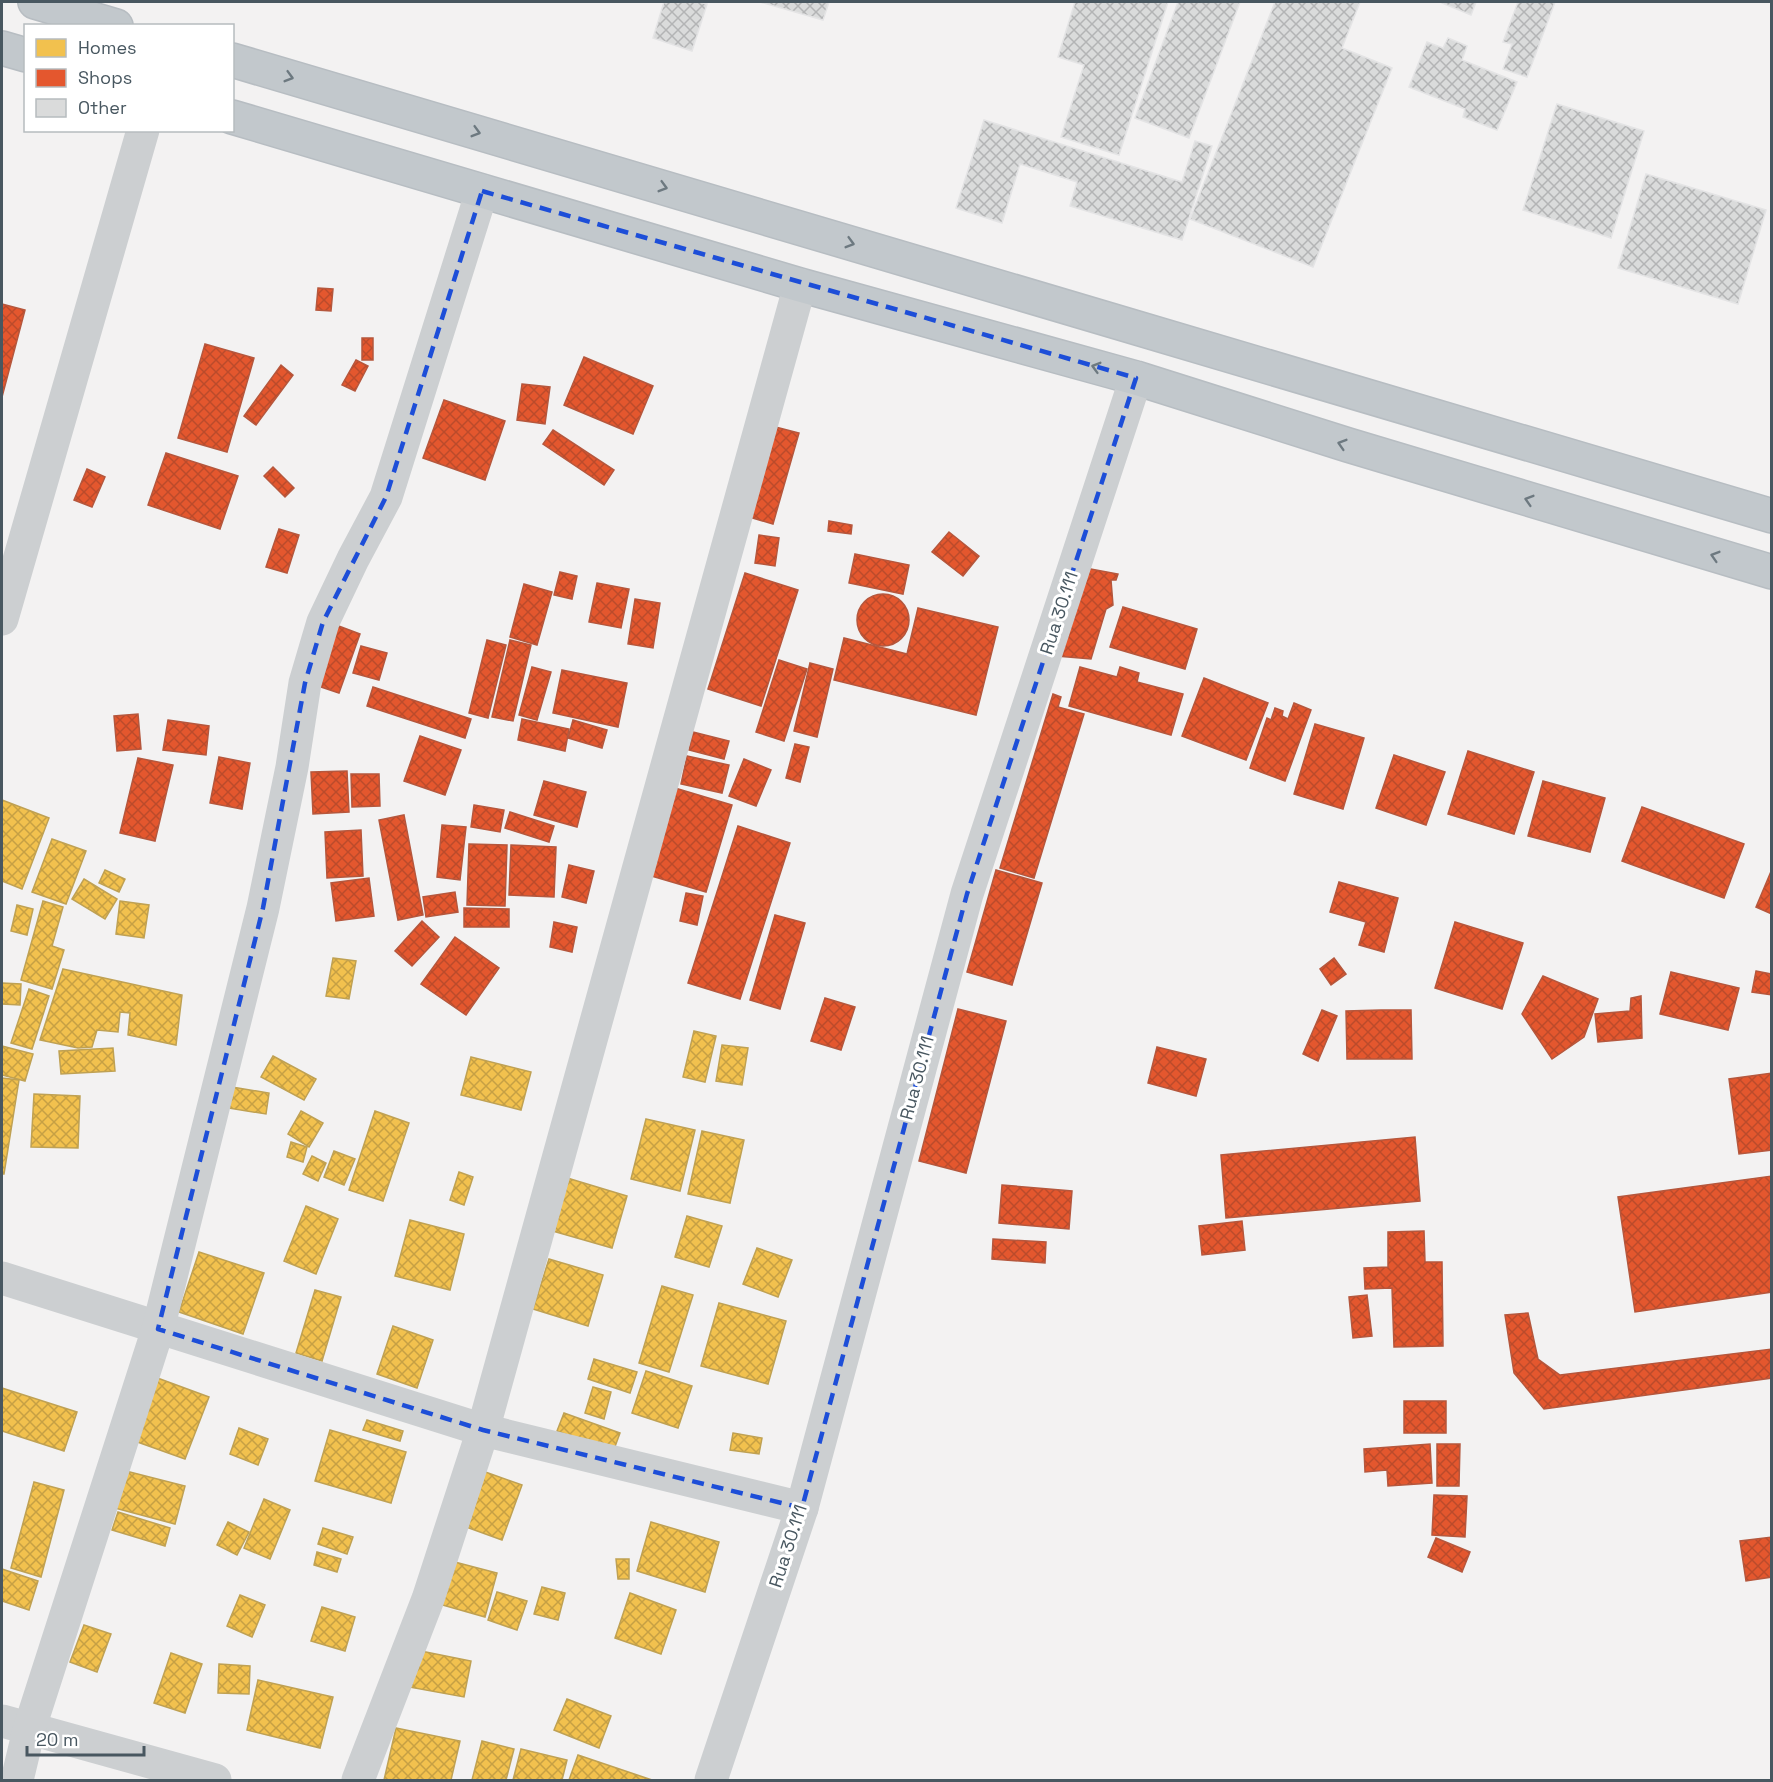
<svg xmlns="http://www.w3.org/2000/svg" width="1773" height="1782" viewBox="0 0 1773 1782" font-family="'Space Grotesk',sans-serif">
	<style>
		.homes { fill: url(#homes-cross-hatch); stroke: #bfa153; stroke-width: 1.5 }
		.shops { fill: url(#shops-cross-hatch); stroke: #b5573d; stroke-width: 1.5 }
		.building { fill: url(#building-cross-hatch); stroke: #e4e4e5; stroke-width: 1.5 }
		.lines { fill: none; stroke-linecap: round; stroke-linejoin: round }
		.trunk-casing { stroke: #b7bdc2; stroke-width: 36 }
		.minor { stroke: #cccfd1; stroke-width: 33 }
		.trunk { stroke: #c2c8cc; stroke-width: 33 }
		.oneway { stroke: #6d7980 }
		.marked { fill: none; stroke: #1d4ed8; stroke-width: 4.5; stroke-dasharray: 12 8; stroke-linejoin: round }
		.labels { text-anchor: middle; stroke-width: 6; stroke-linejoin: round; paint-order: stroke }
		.street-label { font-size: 18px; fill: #485760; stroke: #fff }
	</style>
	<defs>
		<pattern id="homes-cross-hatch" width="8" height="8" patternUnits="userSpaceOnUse" patternTransform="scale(1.5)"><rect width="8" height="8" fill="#f2c14e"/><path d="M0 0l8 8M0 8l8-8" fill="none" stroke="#c6a044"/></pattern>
		<pattern id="shops-cross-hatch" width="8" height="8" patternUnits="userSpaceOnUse" patternTransform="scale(1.5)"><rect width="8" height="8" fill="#e4572e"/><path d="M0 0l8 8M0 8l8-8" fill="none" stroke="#bb4b2b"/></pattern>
		<pattern id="building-cross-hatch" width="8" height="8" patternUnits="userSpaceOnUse" patternTransform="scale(1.5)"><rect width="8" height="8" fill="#dadbdb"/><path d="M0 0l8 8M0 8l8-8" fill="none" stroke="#b3b4b5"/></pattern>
	</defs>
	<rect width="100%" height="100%" fill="#f3f2f2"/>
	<g class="homes">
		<polygon points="2,800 49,818 22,889 2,881"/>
		<polygon points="52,839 86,851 66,904 32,892"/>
		<polygon points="105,870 125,879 119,892 99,883"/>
		<polygon points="84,879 117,899 105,919 72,899"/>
		<polygon points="43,901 63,907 52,946 64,950 52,989 21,980"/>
		<polygon points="120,901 149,905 144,938 116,934"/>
		<polygon points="17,905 33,909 27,935 11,931"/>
		<polygon points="333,958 356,961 349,999 326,996"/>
		<polygon points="63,969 182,995 176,1045 128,1035 130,1013 120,1012 118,1032 97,1030 92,1047 78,1048 40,1040"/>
		<polygon points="2,983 21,984 20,1005 2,1004"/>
		<polygon points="29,989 49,996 32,1049 11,1043"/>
		<polygon points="694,1031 716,1036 705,1082 683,1077"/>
		<polygon points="722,1045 748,1048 742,1085 716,1081"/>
		<polygon points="2,1046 33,1054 25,1081 2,1075"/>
		<polygon points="113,1048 115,1071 61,1074 59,1051"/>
		<polygon points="273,1056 316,1079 304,1100 261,1077"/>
		<polygon points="471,1057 531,1072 521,1110 461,1095"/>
		<polygon points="2,1078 19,1080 4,1174 2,1174"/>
		<polygon points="232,1087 269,1093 266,1114 228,1108"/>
		<polygon points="34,1094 80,1096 78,1148 31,1147"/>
		<polygon points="301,1111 323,1123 309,1147 288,1134"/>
		<polygon points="375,1111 409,1123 383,1201 349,1190"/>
		<polygon points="646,1119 695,1130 680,1191 631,1179"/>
		<polygon points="702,1131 744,1140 730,1203 688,1194"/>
		<polygon points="291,1142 307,1147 303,1162 287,1157"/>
		<polygon points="334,1151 355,1159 344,1185 324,1177"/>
		<polygon points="312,1156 326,1163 318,1181 303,1174"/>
		<polygon points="459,1172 473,1177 464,1205 450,1200"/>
		<polygon points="564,1177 627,1196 612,1248 549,1230"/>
		<polygon points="306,1206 338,1219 316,1274 284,1261"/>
		<polygon points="687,1216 722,1226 709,1267 675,1257"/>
		<polygon points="410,1220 464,1234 450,1290 395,1276"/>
		<polygon points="757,1248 792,1260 778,1297 743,1284"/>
		<polygon points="199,1252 264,1273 243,1334 179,1312"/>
		<polygon points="549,1259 603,1275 588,1326 533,1309"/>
		<polygon points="662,1286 693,1295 669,1372 639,1363"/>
		<polygon points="315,1290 341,1297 322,1361 296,1353"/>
		<polygon points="719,1303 786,1321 768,1384 701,1366"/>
		<polygon points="393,1326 433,1340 417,1388 377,1374"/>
		<polygon points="594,1359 637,1372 630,1393 588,1379"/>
		<polygon points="646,1371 692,1386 678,1428 632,1413"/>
		<polygon points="152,1376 209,1397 185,1459 129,1439"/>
		<polygon points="593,1387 611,1392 604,1419 585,1413"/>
		<polygon points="2,1388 77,1412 64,1451 2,1431"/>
		<polygon points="564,1413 620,1433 613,1452 557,1431"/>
		<polygon points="367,1420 403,1431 400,1441 363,1430"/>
		<polygon points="239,1428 268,1439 258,1465 230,1454"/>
		<polygon points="330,1430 406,1452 391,1503 315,1481"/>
		<polygon points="733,1433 762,1438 759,1454 730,1450"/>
		<polygon points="477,1469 522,1485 502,1540 458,1524"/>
		<polygon points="122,1470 185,1486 175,1524 111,1507"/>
		<polygon points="34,1482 64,1490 41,1577 11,1568"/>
		<polygon points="264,1499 290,1510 270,1559 244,1548"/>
		<polygon points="118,1512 170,1528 165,1546 112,1530"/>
		<polygon points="228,1522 249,1532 237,1555 217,1545"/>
		<polygon points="651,1522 719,1542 705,1592 637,1571"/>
		<polygon points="323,1528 353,1537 347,1554 318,1544"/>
		<polygon points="317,1552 341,1559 337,1572 314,1565"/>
		<polygon points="616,1559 629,1559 629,1579 618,1579"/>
		<polygon points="451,1561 497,1573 485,1617 439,1604"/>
		<polygon points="2,1569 38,1581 29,1610 2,1601"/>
		<polygon points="542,1587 565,1593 558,1620 534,1614"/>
		<polygon points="497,1592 527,1601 517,1630 488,1620"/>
		<polygon points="630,1593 676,1610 661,1654 615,1638"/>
		<polygon points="240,1595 265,1605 252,1637 227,1626"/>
		<polygon points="322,1607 355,1617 345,1651 311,1641"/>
		<polygon points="84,1625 111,1634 97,1672 70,1662"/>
		<polygon points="416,1650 471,1661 464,1697 409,1687"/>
		<polygon points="171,1653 202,1664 185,1713 154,1703"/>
		<polygon points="219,1664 250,1666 249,1694 218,1693"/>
		<polygon points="258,1680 333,1697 320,1748 247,1730"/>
		<polygon points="567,1699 611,1716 599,1748 554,1730"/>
		<polygon points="396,1728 460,1741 451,1780 384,1780"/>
		<polygon points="482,1741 514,1749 506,1780 472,1780"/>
		<polygon points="521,1749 567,1760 562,1780 513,1780"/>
		<polygon points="578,1755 652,1780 569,1780"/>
	</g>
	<g class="shops">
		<polygon points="318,288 333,289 331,311 316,310"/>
		<polygon points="2,304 25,310 2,397"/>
		<rect x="362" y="338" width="11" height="22"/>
		<polygon points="205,344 254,358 227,452 178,438"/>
		<polygon points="584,357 653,386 633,434 564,405"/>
		<polygon points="356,360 368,366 355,391 342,385"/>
		<polygon points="281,365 293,375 256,425 244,416"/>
		<polygon points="522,384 550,387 545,424 517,420"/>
		<polygon points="444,400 505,421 485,480 423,458"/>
		<polygon points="764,424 799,433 773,524 739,514"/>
		<polygon points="553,430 614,470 604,485 543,444"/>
		<polygon points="166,453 238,476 220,529 148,505"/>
		<polygon points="273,467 294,488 285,497 264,476"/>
		<polygon points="87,469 105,477 92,507 74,500"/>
		<polygon points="829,521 852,525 851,534 828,531"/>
		<polygon points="279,529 299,535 287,573 266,567"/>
		<polygon points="949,532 979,556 963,576 932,552"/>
		<polygon points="759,535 779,538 775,566 755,563"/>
		<polygon points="855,554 909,565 903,594 849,583"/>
		<polygon points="1080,567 1118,574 1116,580 1111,580 1113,605 1106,609 1091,659 1057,656"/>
		<polygon points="560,572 577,576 572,599 554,595"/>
		<polygon points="745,573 798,590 761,706 708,689"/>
		<polygon points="597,583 629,589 621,628 589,622"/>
		<polygon points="524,584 552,592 537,645 510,637"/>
		<circle cx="883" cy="620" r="26"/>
		<polygon points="635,599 660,603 653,648 628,644"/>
		<polygon points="1123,607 1197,629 1185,669 1110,647"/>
		<polygon points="918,608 998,627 976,715 834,680 844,638 907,654"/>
		<polygon points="336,625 360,634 339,693 315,685"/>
		<polygon points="487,640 506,645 488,718 469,713"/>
		<polygon points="510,640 531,645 513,721 492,717"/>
		<polygon points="361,646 387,653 379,680 353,673"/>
		<polygon points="779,660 807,669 784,741 756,732"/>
		<polygon points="810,663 833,669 817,737 794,731"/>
		<polygon points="532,667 551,672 537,720 519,715"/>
		<polygon points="1080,667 1117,677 1120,667 1139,673 1137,682 1183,694 1171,735 1069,706"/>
		<polygon points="562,670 627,683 618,727 553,713"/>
		<polygon points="1204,678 1268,703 1246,760 1182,736"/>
		<polygon points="373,687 471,719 465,738 367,706"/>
		<polygon points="1053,694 1061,697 1058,707 1084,714 1034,878 1000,868"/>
		<polygon points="1294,703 1311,710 1285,781 1250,768 1267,718 1271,720 1275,708 1283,711 1282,716 1288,719"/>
		<polygon points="138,714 141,749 117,751 114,716"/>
		<polygon points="522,719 569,729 565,751 518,740"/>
		<polygon points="168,720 209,726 206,755 163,750"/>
		<polygon points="573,720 607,730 602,748 568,738"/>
		<polygon points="1315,724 1364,738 1343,809 1294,794"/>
		<polygon points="693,732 729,741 724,759 689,750"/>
		<polygon points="420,736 461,750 445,795 404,781"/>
		<polygon points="795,744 809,747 800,782 786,778"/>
		<polygon points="1468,751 1534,772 1514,834 1448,814"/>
		<polygon points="1394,755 1445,772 1426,825 1376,808"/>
		<polygon points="687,756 729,765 722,793 681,784"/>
		<polygon points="219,757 250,763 242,809 210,803"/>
		<polygon points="138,758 173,765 155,841 120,833"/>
		<polygon points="744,759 771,770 756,806 729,796"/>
		<polygon points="347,771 349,812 313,814 311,772"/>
		<polygon points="351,774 379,774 380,806 352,807"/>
		<polygon points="544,781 586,792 577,827 534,815"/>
		<polygon points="1543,781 1605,798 1590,852 1528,836"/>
		<polygon points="675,788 732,805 706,892 648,875"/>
		<polygon points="474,805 504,810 500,832 471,827"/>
		<polygon points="1642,807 1744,844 1724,898 1622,861"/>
		<polygon points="510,812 554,826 549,842 505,828"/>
		<polygon points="404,815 423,915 398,920 379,820"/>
		<polygon points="442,825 466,827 460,880 437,877"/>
		<polygon points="738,826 790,843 740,999 688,983"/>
		<polygon points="361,830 363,876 327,878 325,832"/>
		<polygon points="469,844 507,845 505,906 467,905"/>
		<polygon points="511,845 556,847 554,897 509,895"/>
		<polygon points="569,865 594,871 586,903 562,897"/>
		<polygon points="1772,869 1772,914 1756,907"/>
		<polygon points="996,870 1042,883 1012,985 967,972"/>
		<polygon points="369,878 374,916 336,921 331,883"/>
		<polygon points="1339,882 1398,898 1384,952 1359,945 1366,922 1330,912"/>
		<polygon points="455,892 458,912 426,917 423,897"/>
		<polygon points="686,893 703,896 697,925 680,921"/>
		<polygon points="464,908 509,909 509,927 464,927"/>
		<polygon points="775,915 805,923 780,1009 750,1000"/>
		<polygon points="422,921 439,937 412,966 395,951"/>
		<polygon points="554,922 577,927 572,952 550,947"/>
		<polygon points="1455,922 1523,943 1502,1009 1435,988"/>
		<polygon points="455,937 499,968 466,1015 421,984"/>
		<polygon points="1334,958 1346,974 1331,985 1320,969"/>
		<polygon points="1756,971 1772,974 1772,995 1752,992"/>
		<polygon points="1671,972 1739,988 1728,1030 1660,1014"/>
		<polygon points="1543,976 1598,999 1584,1037 1552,1059 1522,1014"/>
		<polygon points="1641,996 1642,1038 1598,1042 1595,1014 1630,1011 1631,998"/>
		<polygon points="825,998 855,1007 841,1050 811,1041"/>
		<polygon points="958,1009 1006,1021 966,1173 919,1161"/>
		<polygon points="1322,1010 1337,1016 1318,1061 1303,1054"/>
		<polygon points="1381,1010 1411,1010 1412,1059 1347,1059 1346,1011"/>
		<polygon points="1157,1047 1206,1059 1196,1096 1148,1083"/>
		<polygon points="1772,1073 1772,1150 1739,1154 1729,1079"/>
		<polygon points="1415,1137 1420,1201 1226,1218 1221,1155"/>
		<polygon points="1772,1176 1772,1292 1635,1312 1618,1197"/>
		<polygon points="1002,1185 1072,1191 1069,1229 999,1223"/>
		<polygon points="1242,1221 1245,1250 1202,1255 1199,1226"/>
		<polygon points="1424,1231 1425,1262 1442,1262 1443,1346 1394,1347 1392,1288 1365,1289 1364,1268 1388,1267 1388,1232"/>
		<polygon points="993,1239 1046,1242 1045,1263 992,1259"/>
		<polygon points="1367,1295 1372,1336 1353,1338 1349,1297"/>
		<polygon points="1528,1313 1538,1359 1560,1375 1772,1349 1772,1378 1544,1409 1514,1373 1505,1315"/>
		<rect x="1404" y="1401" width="42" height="32"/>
		<polygon points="1430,1444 1432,1483 1388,1486 1387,1470 1365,1472 1364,1449"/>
		<polygon points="1437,1444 1460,1444 1459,1486 1437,1486"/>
		<polygon points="1434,1495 1467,1496 1465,1537 1432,1535"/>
		<polygon points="1772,1537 1772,1577 1746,1581 1740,1541"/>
		<polygon points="1436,1538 1470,1552 1462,1572 1428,1557"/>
	</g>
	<g class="building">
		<polygon points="664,2 698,2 707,4 692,51 653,38"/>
		<polygon points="760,2 829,2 823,20"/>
		<polygon points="1075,2 1168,2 1119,155 1061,137 1084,65 1058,57"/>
		<polygon points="1178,2 1240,2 1189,138 1135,118"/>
		<polygon points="1275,2 1360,2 1342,48 1392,68 1313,267 1190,219"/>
		<polygon points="1442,2 1476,2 1471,15 1442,3"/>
		<polygon points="1518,2 1555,2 1527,77 1503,69 1512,44 1503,42"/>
		<polygon points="1448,38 1467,46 1462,60 1517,82 1497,130 1463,117 1465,109 1409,87 1427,42 1443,48"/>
		<polygon points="1557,104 1644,131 1611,238 1523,210"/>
		<polygon points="984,120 1182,182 1195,141 1212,146 1182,240 1070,206 1077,182 1020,164 1002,223 956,208"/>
		<polygon points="1646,174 1766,210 1738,304 1618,268"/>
	</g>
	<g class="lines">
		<g class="trunk-casing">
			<g id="trunk">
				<polyline points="35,2 116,26"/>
				<polyline points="2,48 26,55"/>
				<polyline points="232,60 1772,516"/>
				<polyline points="232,117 800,285 1136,378 1348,445 1772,572"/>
			</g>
		</g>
		<g class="minor">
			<polyline points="2,619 143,130"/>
			<polyline points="2,1278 483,1430 802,1508"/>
			<polyline points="2,1721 215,1780"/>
			<polyline points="17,1780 29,1730 158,1329 263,908 292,767 305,683 323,622 353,559 386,497 482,191"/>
			<polyline points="358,1780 428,1599 483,1430 800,285"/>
			<polyline points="711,1780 802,1508 967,894 1136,378"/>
		</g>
		<use href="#trunk" class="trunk"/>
	</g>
	<defs><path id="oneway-chevron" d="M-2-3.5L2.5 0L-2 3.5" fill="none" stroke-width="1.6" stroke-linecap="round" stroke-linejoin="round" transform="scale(1.5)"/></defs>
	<g class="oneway">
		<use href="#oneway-chevron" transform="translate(289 77) rotate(16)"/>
		<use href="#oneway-chevron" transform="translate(476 132) rotate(16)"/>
		<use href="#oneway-chevron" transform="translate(663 187) rotate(16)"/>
		<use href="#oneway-chevron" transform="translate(850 243) rotate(16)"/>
		<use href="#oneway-chevron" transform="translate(1096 367) rotate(-164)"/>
		<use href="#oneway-chevron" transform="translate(1342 444) rotate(-163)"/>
		<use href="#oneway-chevron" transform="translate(1529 500) rotate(-163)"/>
		<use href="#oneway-chevron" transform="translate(1715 556) rotate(-163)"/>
	</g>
	<path class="marked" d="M482,191l654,187 -169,516 -165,614 -319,-78 -325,-101 105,-421 42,-225 18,-61 63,-125z"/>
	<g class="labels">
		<g class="street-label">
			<text transform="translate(1059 613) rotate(-72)" y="6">Rua 30.111</text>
			<text transform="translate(917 1078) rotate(-75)" y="6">Rua 30.111</text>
			<text transform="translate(788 1546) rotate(-72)" y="6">Rua 30.111</text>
		</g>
	</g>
	<rect width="1773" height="1782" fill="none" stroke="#485760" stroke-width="6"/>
	<rect x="24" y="24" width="210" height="108" fill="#ffffff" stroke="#b6bcbf" stroke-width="1.5"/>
	<rect x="36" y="39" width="30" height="18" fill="#f2c14e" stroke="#b6bcbf" stroke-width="1.5"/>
	<text x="78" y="54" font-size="18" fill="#485760">Homes</text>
	<rect x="36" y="69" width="30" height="18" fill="#e4572e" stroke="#b6bcbf" stroke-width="1.5"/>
	<text x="78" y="84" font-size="18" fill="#485760">Shops</text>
	<rect x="36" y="99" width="30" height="18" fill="#dadbdb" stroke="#b6bcbf" stroke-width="1.5"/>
	<text x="78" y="114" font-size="18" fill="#485760">Other</text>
	<path d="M27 1746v9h117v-9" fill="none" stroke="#485760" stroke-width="3"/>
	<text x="36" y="1746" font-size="18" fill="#485760" stroke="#ffffff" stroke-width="4.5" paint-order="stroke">20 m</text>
</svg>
